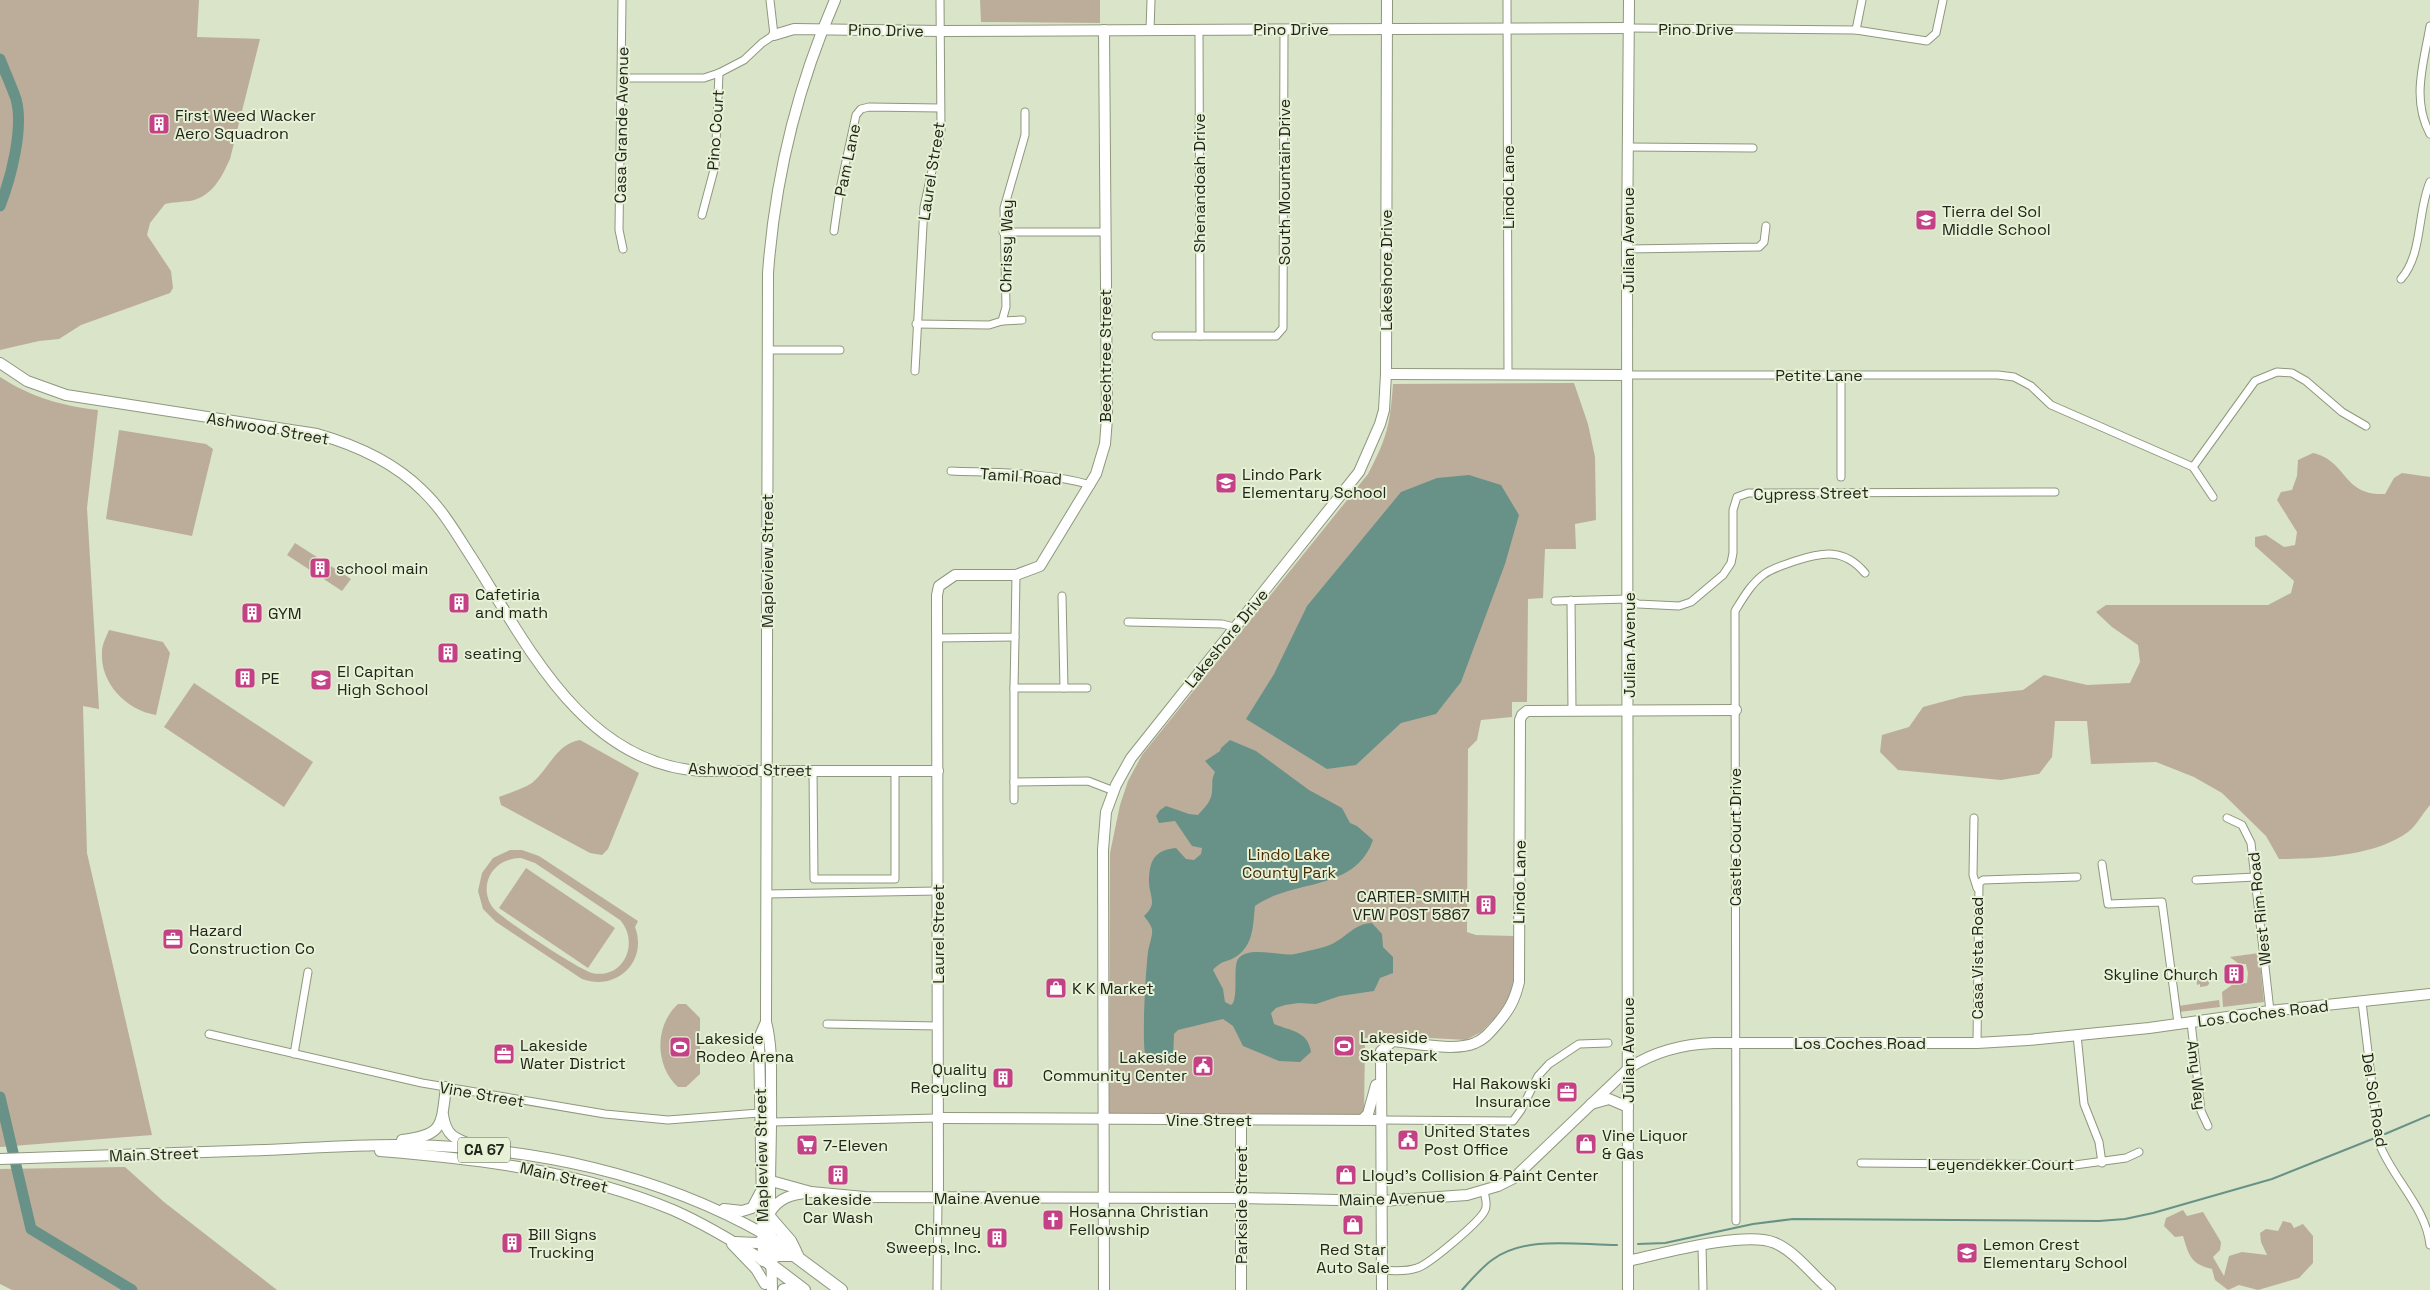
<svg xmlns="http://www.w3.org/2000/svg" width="2430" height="1290" viewBox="0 0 2430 1290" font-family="'Space Grotesk',sans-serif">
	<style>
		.green { fill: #bcad9b; fill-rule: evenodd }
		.water { fill: #689287 }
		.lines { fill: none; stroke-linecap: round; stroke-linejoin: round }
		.stream { stroke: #689287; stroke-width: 2 }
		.river { stroke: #689287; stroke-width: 11 }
		.street-casing { stroke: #8e987e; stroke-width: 9 }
		.secondary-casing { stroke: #8e987e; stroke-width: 12 }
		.primary-casing { stroke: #8e987e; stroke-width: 12 }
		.highway-casing { stroke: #8e987e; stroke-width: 14 }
		.street { stroke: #fff; stroke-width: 7 }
		.secondary { stroke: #fff; stroke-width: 10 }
		.primary { stroke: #fff; stroke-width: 10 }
		.highway { stroke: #fff; stroke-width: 12 }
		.labels { text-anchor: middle; stroke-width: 4; stroke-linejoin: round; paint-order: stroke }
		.shield { fill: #e7f1d5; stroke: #5c6252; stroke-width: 1 }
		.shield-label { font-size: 15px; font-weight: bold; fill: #20241a }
		.street-label { font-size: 16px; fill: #20241a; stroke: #e7f1d5 }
		.poi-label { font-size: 16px; fill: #20241a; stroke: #e7f1d5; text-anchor: start }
		.park-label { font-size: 16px; fill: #472c06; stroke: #e7f1d5 }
	</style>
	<rect width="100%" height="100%" fill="#d9e4c8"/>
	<g class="green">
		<path d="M0,0h199l-2,37 63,2 -30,120c-9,19 -17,37 -40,42 -9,1 -16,1 -25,3l-15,19 -3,12 24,36 2,17 -3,5 -89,32 -22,14 -20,2 -39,9z"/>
		<polygon points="980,0 1100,0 1100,23 981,22"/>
		<path d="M0,377c31,20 62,29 98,33l-11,98 12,201 -16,-3 4,147 65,282 -152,12z"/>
		<path d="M1574,383l14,41 7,33 1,63 -21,4 1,25h-31l-2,49 -15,1 -1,103h-15v15l-31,3 -4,20 -9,9 -1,183 9,3 38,1 1,43 -8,27 -26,26 -15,8 -72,-4 -29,2 -1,77 -255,-1 1,-261 10,-48 8,-24 14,-26 226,-281c19,-36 22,-49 25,-90z"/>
		<polygon points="119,430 206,444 213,449 192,536 106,519"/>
		<path d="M2313,453c35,8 29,43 72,41l9,-16 8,-5 28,4v328c-7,8 -14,21 -22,27 -32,24 -91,27 -129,27l-13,-23 -44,-43 -28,-16 -38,-15 -65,2 -4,-43h-32l-3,36 -13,17 -38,6 -103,-10 -18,-18 2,-17 27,-8 14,-20 41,-11 59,-6 21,-15 43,10 43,-2 10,-21 -2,-17 -26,-18 -16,-15 10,-7h162l23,-12 3,-12 -39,-35v-9l11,-2 18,12 11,-2 2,-13 -20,-32 4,-8 11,-2 5,-14 1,-16z"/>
		<polygon points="295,543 351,579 342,591 287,555"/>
		<path d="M109,630l54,12 7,11 -14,62c-30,-5 -56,-32 -54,-63 0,-7 4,-15 7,-22z"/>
		<polygon points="194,683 313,762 284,807 164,727"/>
		<path d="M580,740l59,33 -31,76 -6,6 -12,-2 -89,-48 -2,-8c10,-4 24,-8 33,-14 17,-14 24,-39 48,-43z"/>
		<path d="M510,850h12l17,6 99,65 -3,6c13,34 -18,65 -53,52l-86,-57 -13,-13 -5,-18 4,-18 11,-15zM521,858l14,5 85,57c20,22 4,60 -28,53 -13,-3 -90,-54 -99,-65 -6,-8 -8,-19 -5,-28 5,-15 19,-22 33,-22z"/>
		<polygon points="526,868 615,928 588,968 499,908"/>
		<polygon points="2259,953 2264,1002 2223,1007 2222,992 2232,985 2247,983 2248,973 2246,964 2239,964 2230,957"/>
		<polygon points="2205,970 2208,972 2209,984 2207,986 2200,987 2200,984 2197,985 2196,973"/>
		<polygon points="2219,1000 2220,1007 2179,1012 2178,1006"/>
		<path d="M678,1004h8l14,14v56l-14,13h-8c-23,-21 -24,-61 0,-83z"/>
		<polygon points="125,1167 164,1202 277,1290 12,1290 0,1284 0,1169"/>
		<path d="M2183,1210l4,6 16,-4 18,30 -1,8 -7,7 11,19 5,-20 13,-4 25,3 -6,-13 -1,-9 6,-4 12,2 5,-10 8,2 3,5 9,-4 10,12v27l-14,15 -41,12 -19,-5 -11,5 -13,-10 -3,-11c-21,-5 -23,-13 -29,-33l-8,1 -11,-11 2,-8z"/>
	</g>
	<g class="water">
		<polygon points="1469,475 1501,485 1519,515 1505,564 1461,682 1436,714 1401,723 1356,765 1327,769 1246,719 1274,674 1307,606 1401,492 1437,478"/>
		<path d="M1230,740l26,11 53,39 33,18 8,15 7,3 16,14c-18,52 -81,39 -118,66 -2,18 -1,38 -18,50 -8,6 -14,3 -24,14l10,19 2,13 6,3 2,-2c5,-11 0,-36 5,-44 11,-14 42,-2 57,-5 11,-3 26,-5 37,-10 16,-8 22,-20 40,-21l10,11 1,13 10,10v16l-13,5 -6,13 -34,5 -24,8 -17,-1 -14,2 -9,3 -5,5 3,11c17,7 34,7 37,28l-11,10 -21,-1 -36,-15 -10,-20 -10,-7 -45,11 -4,4 -1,27c-8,5 -22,5 -27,-5 -5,-8 0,-89 2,-104 1,-7 5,-16 4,-23 -1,-4 -5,-9 -8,-13 4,-4 8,-8 8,-14 0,-6 -3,-13 -3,-19 0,-22 5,-33 27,-35l10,11 8,1 7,-6 1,-6 -10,-2 -17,-25 -16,2 -3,-7 4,-6 6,-4 23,8 9,1c6,-7 14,-14 14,-24 1,-8 -1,-11 3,-19l-10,-11 15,-10 1,-3z"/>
	</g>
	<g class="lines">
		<g class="stream">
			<polyline points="2385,1134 2430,1115"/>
			<polyline points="1638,1244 1665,1243 1753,1224 1793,1219 2099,1221 2125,1219 2153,1213 2272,1179 2375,1138"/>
			<path d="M1462,1290c9,-10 19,-22 30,-30 33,-25 86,-15 125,-15"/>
		</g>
		<g class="river">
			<path d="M0,59c5,13 11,26 16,40 8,29 -5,79 -16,107"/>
			<polyline points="0,1097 31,1229 132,1290"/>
		</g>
		<g class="street-casing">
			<g id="street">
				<polyline points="622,0 619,230 623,249"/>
				<polyline points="1507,0 1508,374"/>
				<path d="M2430,26c-6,36 -19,73 0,108"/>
				<polyline points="1629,28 1856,30 1927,41 1936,33 1943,0"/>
				<polyline points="1150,30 1151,0"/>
				<polyline points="1199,30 1200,336"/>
				<polyline points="1856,30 1862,0"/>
				<polyline points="622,78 704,78 719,73 744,60 762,43 774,35 770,0"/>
				<polyline points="1628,147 1753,148"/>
				<polyline points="702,215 715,166 719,73"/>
				<polyline points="834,231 840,189 856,115 861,109 869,107 940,108"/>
				<polyline points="1003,232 1104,232"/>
				<polyline points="1627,249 1759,247 1764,242 1766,226"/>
				<path d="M2401,279c22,-25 16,-67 29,-97"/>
				<polyline points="1002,321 1006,307 1004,208 1025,135 1025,112"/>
				<polyline points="916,324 989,325 1002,321 1022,320"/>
				<polyline points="1156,336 1276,336 1283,328 1284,30"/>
				<polyline points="767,350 840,350"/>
				<polyline points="915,371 924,207 941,130 940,0"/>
				<polyline points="1628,375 1998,375 2014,377 2031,386 2051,405 2193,467 2213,497"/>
				<polyline points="2193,467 2255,381 2277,372 2292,373 2306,381 2342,412 2366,426"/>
				<path d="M951,471c48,2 94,1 140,14"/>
				<polyline points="1841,477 1841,375"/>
				<polyline points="1571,600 1572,710"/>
				<polyline points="1555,601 1628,599 1638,604 1679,606 1691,602 1723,575 1731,563 1733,553 1733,510 1737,497 1748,493 2055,492"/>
				<polyline points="1128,622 1222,624 1234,627"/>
				<polyline points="1015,637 1014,688 1064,688 1062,596"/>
				<polyline points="937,638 1015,637 1016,575"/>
				<polyline points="1014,688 1014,782"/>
				<polyline points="1064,688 1087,688"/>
				<polyline points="813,770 814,879 895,879 895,770"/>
				<polyline points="1014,800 1014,782 1088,781 1114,791"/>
				<polyline points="1974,818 1973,875 1977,888"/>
				<polyline points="2227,818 2242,825 2251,843 2270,1011"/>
				<polyline points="2102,864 2108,904 2162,902 2178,1023"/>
				<polyline points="2196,880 2255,877"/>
				<polyline points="766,894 938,891"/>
				<path d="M2362,1002l17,141c13,35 47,64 51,102"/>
				<polyline points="2191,1022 2201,1111 2208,1126"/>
				<polyline points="827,1024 937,1026"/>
				<polyline points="209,1034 422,1083 605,1114 668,1120 759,1113"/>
				<polyline points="2077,1035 2084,1104 2099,1142 2102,1163"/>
				<polyline points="1977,1043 1979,883 1983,880 2077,877"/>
				<polyline points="294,1054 308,972"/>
				<polyline points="1382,1120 1513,1121 1521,1110 1538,1076 1549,1064 1579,1044 1608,1043"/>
				<polyline points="772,1122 937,1118"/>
				<polyline points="1861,1163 2075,1165 2126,1158 2139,1152"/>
				<path d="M1736,1221l-1,-610c8,-13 16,-27 28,-36 9,-7 21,-10 32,-14 28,-9 49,-13 70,12"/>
				<polyline points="1702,1246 1703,1290"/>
				<path d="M1382,1270c11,1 24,2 35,-2 11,-3 64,-47 68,-58 3,-5 0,-13 -1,-19"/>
				<polyline points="937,1290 938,1197"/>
			</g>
		</g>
		<g class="secondary-casing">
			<g id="secondary">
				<polyline points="774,35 794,29 941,31 1629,28"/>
				<path d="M0,363l27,18 39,14 251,39c39,11 77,28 106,57 20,19 34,44 49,67 56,88 112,206 229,213h237"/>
				<polyline points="1386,374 1628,375"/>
				<polyline points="1591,1104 1609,1099 1628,1107"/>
				<polyline points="937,1118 1382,1120"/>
				<polyline points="1362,1120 1368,1114 1376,1085"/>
				<path d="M764,1179l47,13 53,5 377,1 141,3 85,-6 31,-9 16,-8 115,-110c26,-17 54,-24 85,-25h263l51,-3 121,-12 121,-17 160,-17"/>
				<polyline points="938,1197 937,595 939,586 955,575 1016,575 1040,566 1096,474 1105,444 1107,418 1104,30"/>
				<polyline points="771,1238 772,1290"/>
				<path d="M1628,1261c32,-7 118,-31 147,-18 21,9 37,32 55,47"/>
				<polyline points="1104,1290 1103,850 1106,812 1116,785 1131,758 1359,472 1380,424 1384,410 1386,374 1387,0"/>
				<polyline points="1241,1290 1241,1120"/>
				<path d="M1382,1290l-1,-239 12,-10c21,2 62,11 82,2 10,-4 16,-12 23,-20 12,-14 17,-24 21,-41l1,-262 2,-5 5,-4 209,-1"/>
				<polyline points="1628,1290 1627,249 1629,0"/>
			</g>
		</g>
		<g class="primary-casing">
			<g id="primary">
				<path d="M443,1115c3,21 12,24 30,30"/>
				<path d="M402,1140c42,-5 39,-14 44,-53"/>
				<path d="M380,1151c100,8 199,20 293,59 34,15 65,34 96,54"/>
				<path d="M0,1159c88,-3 176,-6 265,-9 47,-2 95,-6 142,-5 126,2 254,29 364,93"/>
				<polyline points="724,1209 742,1211 752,1208 760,1193"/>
				<path d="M770,1212c11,-16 22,-17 41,-20"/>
				<path d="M771,1238c-3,-49 1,-98 0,-147 0,-24 1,-46 -5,-69l2,-749c7,-95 29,-186 67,-273"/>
				<polyline points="735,1242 757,1243 767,1239"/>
				<polyline points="732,1244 756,1269 765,1284"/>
				<polyline points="763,1260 759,1038 766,1022"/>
			</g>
		</g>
		<g class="highway-casing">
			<g id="highway">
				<polyline points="770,1218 790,1241 795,1251"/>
				<polyline points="771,1238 841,1290"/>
				<polyline points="763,1260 778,1255 797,1255"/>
				<polyline points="771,1265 804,1290"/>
				<polyline points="784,1290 792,1290"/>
			</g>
		</g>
		<use href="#street" class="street"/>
		<use href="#secondary" class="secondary"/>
		<use href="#primary" class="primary"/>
		<use href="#highway" class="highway"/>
	</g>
	<defs>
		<g id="building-square" transform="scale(1.125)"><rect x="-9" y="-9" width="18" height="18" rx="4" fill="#c44186" stroke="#e7f1d5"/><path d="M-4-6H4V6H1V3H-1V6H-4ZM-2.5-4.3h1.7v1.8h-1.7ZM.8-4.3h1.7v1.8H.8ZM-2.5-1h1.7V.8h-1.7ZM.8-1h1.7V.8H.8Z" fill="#fff"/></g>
		<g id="school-square" transform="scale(1.125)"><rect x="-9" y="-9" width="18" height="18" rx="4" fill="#c44186" stroke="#e7f1d5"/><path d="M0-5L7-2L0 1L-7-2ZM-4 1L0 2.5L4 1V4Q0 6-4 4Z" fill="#fff"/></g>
		<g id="office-square" transform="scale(1.125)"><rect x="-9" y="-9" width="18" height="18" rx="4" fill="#c44186" stroke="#e7f1d5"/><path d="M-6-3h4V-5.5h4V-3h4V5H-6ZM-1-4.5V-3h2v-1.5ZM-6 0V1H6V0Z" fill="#fff"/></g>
		<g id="shop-square" transform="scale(1.125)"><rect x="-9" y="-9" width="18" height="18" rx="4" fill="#c44186" stroke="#e7f1d5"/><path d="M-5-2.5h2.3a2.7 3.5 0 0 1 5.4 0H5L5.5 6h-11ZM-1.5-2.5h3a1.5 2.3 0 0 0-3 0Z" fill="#fff"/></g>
		<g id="stadium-square" transform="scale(1.125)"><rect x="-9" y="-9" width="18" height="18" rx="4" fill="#c44186" stroke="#e7f1d5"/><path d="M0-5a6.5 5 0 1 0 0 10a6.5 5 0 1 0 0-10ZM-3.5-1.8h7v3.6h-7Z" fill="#fff"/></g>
		<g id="civic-square" transform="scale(1.125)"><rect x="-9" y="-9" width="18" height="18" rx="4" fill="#c44186" stroke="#e7f1d5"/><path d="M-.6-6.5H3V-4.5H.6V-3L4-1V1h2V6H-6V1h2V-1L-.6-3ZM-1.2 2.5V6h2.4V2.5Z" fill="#fff"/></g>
		<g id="supermarket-square" transform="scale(1.125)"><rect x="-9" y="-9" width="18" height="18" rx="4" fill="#c44186" stroke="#e7f1d5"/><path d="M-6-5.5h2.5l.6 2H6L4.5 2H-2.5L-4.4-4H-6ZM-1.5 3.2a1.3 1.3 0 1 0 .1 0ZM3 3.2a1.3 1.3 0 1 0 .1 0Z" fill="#fff"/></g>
		<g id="church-square" transform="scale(1.125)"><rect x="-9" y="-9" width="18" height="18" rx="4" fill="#c44186" stroke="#e7f1d5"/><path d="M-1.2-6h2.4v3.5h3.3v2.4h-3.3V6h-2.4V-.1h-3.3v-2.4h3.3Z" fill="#fff"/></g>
	</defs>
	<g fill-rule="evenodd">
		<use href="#building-square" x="159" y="124"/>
		<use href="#school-square" x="1926" y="220"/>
		<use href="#school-square" x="1226" y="483"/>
		<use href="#building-square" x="320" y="568"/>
		<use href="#building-square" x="459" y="603"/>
		<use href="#building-square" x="252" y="613"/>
		<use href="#building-square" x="448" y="653"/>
		<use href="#building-square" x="245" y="678"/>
		<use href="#school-square" x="321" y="680"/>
		<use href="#building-square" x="1486" y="905"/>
		<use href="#office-square" x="173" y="939"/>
		<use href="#building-square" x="2234" y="974"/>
		<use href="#shop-square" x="1056" y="988"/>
		<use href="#stadium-square" x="1344" y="1046"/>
		<use href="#stadium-square" x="680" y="1047"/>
		<use href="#office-square" x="504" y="1054"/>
		<use href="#civic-square" x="1203" y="1066"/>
		<use href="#building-square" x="1003" y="1078"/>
		<use href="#office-square" x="1567" y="1092"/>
		<use href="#civic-square" x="1408" y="1140"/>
		<use href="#shop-square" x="1586" y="1144"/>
		<use href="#supermarket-square" x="807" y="1145"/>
		<use href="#building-square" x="838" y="1175"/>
		<use href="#shop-square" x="1346" y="1175"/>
		<use href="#church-square" x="1053" y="1220"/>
		<use href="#shop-square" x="1353" y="1225"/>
		<use href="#building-square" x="997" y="1238"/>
		<use href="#building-square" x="512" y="1243"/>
		<use href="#school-square" x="1967" y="1253"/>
	</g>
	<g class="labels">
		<rect class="shield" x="458" y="1137.5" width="52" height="25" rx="4"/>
		<g class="shield-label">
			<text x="484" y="1155">CA 67</text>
		</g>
		<g class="street-label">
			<text x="1291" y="35">Pino Drive</text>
			<text x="1696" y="35">Pino Drive</text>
			<text transform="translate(886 30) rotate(1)" y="6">Pino Drive</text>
			<text transform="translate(621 125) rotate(-89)" y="6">Casa Grande Avenue</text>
			<text transform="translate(715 130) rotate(-86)" y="6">Pino Court</text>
			<text transform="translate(847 160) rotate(-78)" y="6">Pam Lane</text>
			<text transform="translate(931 171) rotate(-81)" y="6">Laurel Street</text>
			<text transform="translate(1284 182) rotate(-90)" y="6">South Mountain Drive</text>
			<text transform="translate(1199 183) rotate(-90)" y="6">Shenandoah Drive</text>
			<text transform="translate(1508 187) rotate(-90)" y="6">Lindo Lane</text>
			<text transform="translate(1628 240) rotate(-90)" y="6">Julian Avenue</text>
			<text transform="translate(1006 246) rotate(-89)" y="6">Chrissy Way</text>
			<text transform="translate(1386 270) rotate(-90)" y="6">Lakeshore Drive</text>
			<text transform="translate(1105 356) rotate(-90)" y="6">Beechtree Street</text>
			<text x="1819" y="381">Petite Lane</text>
			<text transform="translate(268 428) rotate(10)" y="6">Ashwood Street</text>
			<text transform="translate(1021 476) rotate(4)" y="6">Tamil Road</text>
			<text transform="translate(1811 493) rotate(-1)" y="6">Cypress Street</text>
			<text transform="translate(767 561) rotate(-90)" y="6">Mapleview Street</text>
			<text transform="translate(1226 638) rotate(-51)" y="6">Lakeshore Drive</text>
			<text transform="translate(1629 645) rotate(-90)" y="6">Julian Avenue</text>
			<text transform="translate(750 769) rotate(1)" y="6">Ashwood Street</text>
			<text transform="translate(1735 837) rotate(-90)" y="6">Castle Court Drive</text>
			<text transform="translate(1519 882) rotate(-89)" y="6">Lindo Lane</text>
			<text transform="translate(2259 909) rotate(-96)" y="6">West Rim Road</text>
			<text transform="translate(938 934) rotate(-90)" y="6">Laurel Street</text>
			<text transform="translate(1977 958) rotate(-90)" y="6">Casa Vista Road</text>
			<text transform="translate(2263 1013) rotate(-7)" y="6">Los Coches Road</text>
			<text x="1860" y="1049">Los Coches Road</text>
			<text transform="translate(1628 1050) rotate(-90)" y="6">Julian Avenue</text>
			<text transform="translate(2197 1075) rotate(83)" y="6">Amy Way</text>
			<text transform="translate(482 1094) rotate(10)" y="6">Vine Street</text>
			<text transform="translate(2375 1100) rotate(81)" y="6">Del Sol Road</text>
			<text x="1209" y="1126">Vine Street</text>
			<text transform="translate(154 1154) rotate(-2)" y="6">Main Street</text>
			<text transform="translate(761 1155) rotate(-91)" y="6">Mapleview Street</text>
			<text x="2001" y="1170">Leyendekker Court</text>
			<text transform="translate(564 1177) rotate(13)" y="6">Main Street</text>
			<text x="987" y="1204">Maine Avenue</text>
			<text transform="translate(1392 1198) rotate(-2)" y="6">Maine Avenue</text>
			<text transform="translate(1241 1205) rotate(-90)" y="6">Parkside Street</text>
		</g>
		<g class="poi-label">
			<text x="175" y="121">First Weed Wacker<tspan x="175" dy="18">Aero Squadron</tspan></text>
			<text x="1942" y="217">Tierra del Sol<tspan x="1942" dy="18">Middle School</tspan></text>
			<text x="1242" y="480">Lindo Park<tspan x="1242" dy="18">Elementary School</tspan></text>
			<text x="336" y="574">school main</text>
			<text x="475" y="600">Cafetiria<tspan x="475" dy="18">and math</tspan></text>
			<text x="268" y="619">GYM</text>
			<text x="464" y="659">seating</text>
			<text x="337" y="677">El Capitan<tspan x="337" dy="18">High School</tspan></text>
			<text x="261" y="684">PE</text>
			<text x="1470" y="902" text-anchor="end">CARTER-SMITH<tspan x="1470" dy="18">VFW POST 5867</tspan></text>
			<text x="189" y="936">Hazard<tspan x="189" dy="18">Construction Co</tspan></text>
			<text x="2218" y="980" text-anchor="end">Skyline Church</text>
			<text x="1072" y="994">K K Market</text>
			<text x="1360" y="1043">Lakeside<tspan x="1360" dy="18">Skatepark</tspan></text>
			<text x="696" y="1044">Lakeside<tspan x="696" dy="18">Rodeo Arena</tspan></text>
			<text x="520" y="1051">Lakeside<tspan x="520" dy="18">Water District</tspan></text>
			<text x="1187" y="1063" text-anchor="end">Lakeside<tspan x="1187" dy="18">Community Center</tspan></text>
			<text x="987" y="1075" text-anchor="end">Quality<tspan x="987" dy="18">Recycling</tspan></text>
			<text x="1551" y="1089" text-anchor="end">Hal Rakowski<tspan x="1551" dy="18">Insurance</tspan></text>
			<text x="1424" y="1137">United States<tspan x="1424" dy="18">Post Office</tspan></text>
			<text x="1602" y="1141">Vine Liquor<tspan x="1602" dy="18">&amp; Gas</tspan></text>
			<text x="823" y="1151">7-Eleven</text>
			<text x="1362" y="1181">Lloyd's Collision &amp; Paint Center</text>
			<text x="838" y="1205" text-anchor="middle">Lakeside<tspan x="838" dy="18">Car Wash</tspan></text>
			<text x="1069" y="1217">Hosanna Christian<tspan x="1069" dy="18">Fellowship</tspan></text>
			<text x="981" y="1235" text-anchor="end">Chimney<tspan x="981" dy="18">Sweeps, Inc.</tspan></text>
			<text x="528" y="1240">Bill Signs<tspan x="528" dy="18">Trucking</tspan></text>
			<text x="1983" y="1250">Lemon Crest<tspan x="1983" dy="18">Elementary School</tspan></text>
			<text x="1353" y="1255" text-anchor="middle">Red Star<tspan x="1353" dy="18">Auto Sale</tspan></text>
		</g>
		<g class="park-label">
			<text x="1289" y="860">Lindo Lake<tspan x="1289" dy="18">County Park</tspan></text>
		</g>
	</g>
</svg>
